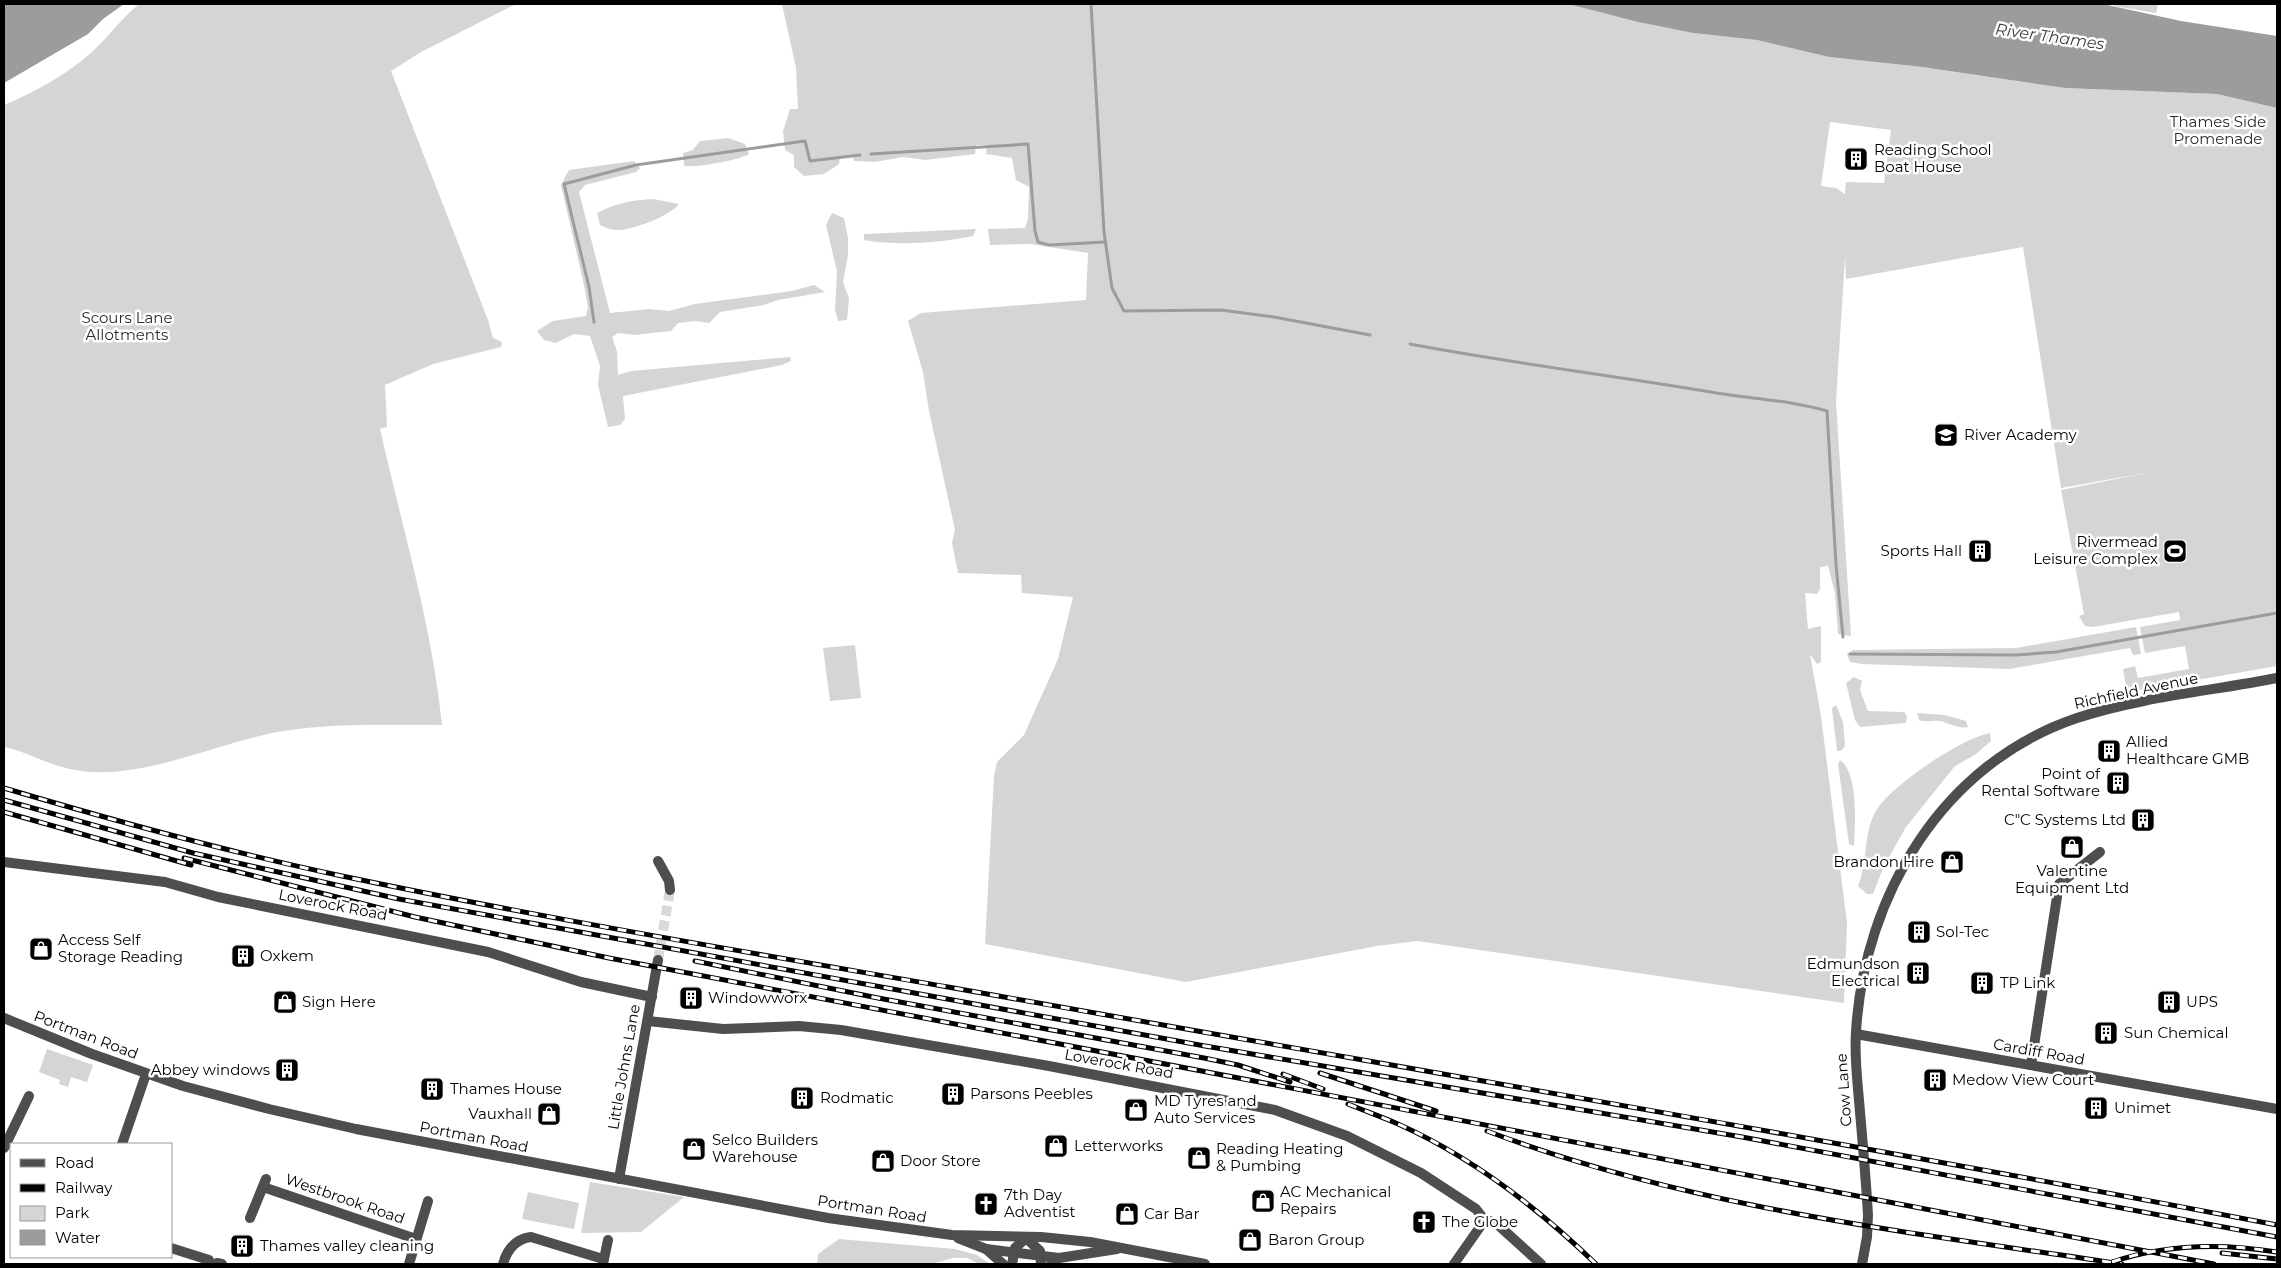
<svg xmlns="http://www.w3.org/2000/svg" width="2281" height="1268" viewBox="0 0 2281 1268" font-family="Montserrat,sans-serif">
	<style>
		.green { fill: #d5d5d5; fill-rule: evenodd }
		.water { fill: #9c9c9c }
		.lines { fill: none; stroke-linecap: round; stroke-linejoin: round }
		.stream { stroke: #9c9c9c; stroke-width: 3 }
		.minor-tunnel { stroke: #d9d9d9; stroke-width: 10; stroke-dasharray: 10 5; stroke-linecap: butt }
		.minor { stroke: #4e4e4e; stroke-width: 10 }
		.tertiary { stroke: #4e4e4e; stroke-width: 10 }
		.rail-casing { stroke: #000; stroke-width: 5 }
		.rail { stroke: #fff; stroke-width: 3; stroke-dasharray: 9; stroke-linecap: butt }
		.labels { text-anchor: middle; stroke-width: 5; stroke-linejoin: round; paint-order: stroke }
		.park-label { font-size: 15px; fill: #2c2c2c; stroke: #fff }
		.poi-label { font-size: 15px; fill: #000; stroke: #fff; text-anchor: start }
		.street-label { font-size: 15px; fill: #000; stroke: #fff }
		.water-label { font-size: 16px; font-style: italic; fill: #3d3d3d; stroke: #fff }
	</style>
	<rect width="100%" height="100%" fill="#fff"/>
	<g class="green">
		<path d="M139,4h377l-95,48 -30,19 97,249 5,18 9,4 -1,5 -68,17 -48,21 2,42 -7,2c22,98 52,196 62,296 -53,0 -107,-2 -159,6 -66,11 -142,51 -208,39 -25,-4 -47,-18 -71,-23v-642c31,-13 64,-31 89,-54 16,-15 28,-32 46,-47z"/>
		<path d="M782,4h786l70,18 55,11 64,7 72,17 93,10 143,21 152,6 60,14v558l-150,26 -4,-23 12,-3 3,12 51,-9 -4,-23 -40,7 -5,-26 40,-7 -1,-8 -86,15 -8,-1 -6,-10 5,-2 -23,-124 90,-18 -90,16 -38,-241 -177,32 -1,-22 -9,144 15,235 -13,-2 -3,-41 -7,-27 -8,1v22l-3,5 -12,-1 3,36 13,-3v36l-4,2 -7,-10 11,62 26,207 -3,80 -427,-62 -40,5 -191,36 -201,-38 9,-168 3,-14 27,-27 34,-76 15,-62 -51,-4 -1,-18 -63,-2 -6,-30 3,-13 -26,-119 -6,-39 -15,-51 13,-8 165,-13 2,-47 -58,-9 -40,1 -2,-16 37,-1 3,-9 1,-32 -13,-7 -4,-22 -26,-4 1,-9h-11l-1,9 -50,6 -22,-3 -28,5 -21,-1 -2,-6 -12,1 -1,8 -15,10 -20,2 -10,-9v-12l-9,-5 -2,-19 7,-22h8l-2,-41zM1830,122l61,8 -7,53 -38,-1 -1,12 -9,-6 -15,-2z"/>
		<polygon points="2114,4 2158,4 2156,13 2114,6"/>
		<path d="M728,138l17,6 4,10c-9,6 -54,14 -65,12l-1,-13 10,-3 7,-9z"/>
		<polygon points="634,161 640,168 636,172 585,185 579,192 610,313 649,309 669,311 695,304 792,291 814,285 825,292 778,300 764,305 720,312 709,323 695,321 678,323 671,331 635,335 618,333 612,337 617,351 618,375 631,371 790,357 791,361 782,365 623,396 625,419 620,425 608,427 598,385 600,366 590,336 574,334 556,343 544,340 537,331 553,321 586,316 588,307 584,285 561,185 569,170"/>
		<path d="M653,199l26,5c-9,12 -48,27 -63,26 -5,0 -11,-3 -16,-5l-3,-12c19,-10 35,-13 56,-14z"/>
		<polygon points="832,213 844,218 848,238 848,255 843,282 849,298 847,320 838,321 835,310 837,271 826,225"/>
		<path d="M976,229l-3,7c-34,7 -76,10 -109,4v-6z"/>
		<polygon points="2136,627 2141,654 2133,655 2130,648 2009,669 1862,664 1850,662 1847,654 1853,650 2016,648"/>
		<polygon points="855,645 861,698 830,701 823,648"/>
		<polygon points="1854,677 1862,681 1860,690 1868,711 1904,712 1907,716 1906,723 1860,727 1855,720 1846,683"/>
		<polygon points="1836,705 1843,722 1845,746 1841,751 1837,751 1832,708"/>
		<path d="M1917,713l27,2 22,6 2,6c-10,2 -19,-4 -28,-6 -8,-1 -14,2 -21,-1z"/>
		<path d="M1990,733l1,8 -15,13 -21,12 -49,61 -22,39 -11,28h-6l-9,-8c10,-24 5,-53 18,-75 14,-25 86,-73 114,-78z"/>
		<path d="M1840,760c19,14 15,64 14,86l-5,-2 -11,-80z"/>
		<polygon points="47,1049 93,1065 87,1082 71,1077 68,1087 59,1084 60,1080 39,1072"/>
		<polygon points="590,1182 684,1197 641,1232 581,1233"/>
		<polygon points="528,1192 579,1203 574,1229 522,1219"/>
		<polygon points="839,1239 955,1249 977,1255 990,1264 979,1264 967,1258 953,1258 931,1264 817,1264 818,1254"/>
	</g>
	<g class="water">
		<polygon points="4,4 124,4 103,19 88,34 4,83"/>
		<polygon points="1568,4 2103,4 2181,21 2277,36 2277,108 2217,94 2065,88 1922,67 1829,57 1757,40 1693,33 1638,22"/>
	</g>
	<g class="lines">
		<g class="stream">
			<polyline points="1091,4 1104,232 1112,288 1124,311 1221,310 1274,317 1370,335"/>
			<polyline points="871,154 1028,144 1035,231 1038,242 1049,245 1105,242"/>
			<polyline points="594,322 589,287 564,184 636,165 805,141 810,161 860,155"/>
			<path d="M1410,344c100,19 201,31 301,48 38,7 80,8 116,19l9,154 7,72"/>
			<polyline points="1850,654 2016,655 2056,652 2277,613"/>
		</g>
		<polyline class="minor-tunnel" points="658,960 670,890"/>
		<g class="minor">
			<polyline points="658,861 669,881 670,890"/>
			<polyline points="4,862 165,882 218,897 488,952 581,982 652,997"/>
			<polyline points="648,1021 723,1029 799,1026 841,1030 1049,1066 1275,1110 1347,1136 1421,1173 1476,1209 1483,1218 1497,1224 1541,1264"/>
			<polyline points="1856,1034 2277,1109"/>
			<polyline points="2031,1065 2059,884 2100,852"/>
			<polyline points="122,1144 146,1074"/>
			<polyline points="4,1148 29,1096"/>
			<polyline points="619,1179 658,960"/>
			<polyline points="263,1187 416,1239"/>
			<polyline points="250,1218 266,1179"/>
			<polyline points="171,1248 209,1260"/>
			<polyline points="986,1249 1003,1264"/>
			<polyline points="217,1263 222,1264"/>
			<polyline points="409,1264 428,1201"/>
			<path d="M503,1264c4,-14 12,-25 28,-27l72,22"/>
			<polyline points="603,1264 608,1240"/>
			<polyline points="1012,1264 1015,1248 1026,1238 1040,1251 1041,1264"/>
			<polyline points="1051,1264 1059,1258"/>
			<polyline points="1454,1264 1482,1224 1483,1218"/>
		</g>
		<g class="tertiary">
			<polyline points="4,1018 92,1054 183,1086 269,1109 356,1129 828,1218 952,1235 1041,1237 1090,1242 1205,1264"/>
			<polyline points="958,1238 986,1249 1059,1258 1117,1249"/>
			<path d="M1862,1264l5,-27 1,-22c-2,-34 -5,-69 -8,-103 -2,-27 -6,-53 -4,-80 8,-137 87,-269 221,-314 64,-21 134,-27 200,-40"/>
		</g>
		<g class="rail-casing">
			<g id="rail">
				<path d="M4,788c111,33 224,64 338,88 201,42 404,76 606,111 443,79 887,153 1329,238"/>
				<polyline points="4,800 193,853 399,899 1205,1046 1742,1137 2277,1237"/>
				<polyline points="4,812 191,865"/>
				<polyline points="184,858 415,917 609,958 2214,1264"/>
				<polyline points="695,961 878,998 1204,1058 1238,1065 1290,1082"/>
				<polyline points="1320,1073 1436,1111"/>
				<polyline points="1283,1074 1323,1089"/>
				<path d="M1348,1104c17,7 34,13 50,20 74,33 140,84 198,140"/>
				<path d="M1487,1131c204,77 421,101 635,133"/>
				<polyline points="2222,1253 2277,1259"/>
				<path d="M2112,1262c53,-18 110,-19 165,-10"/>
			</g>
		</g>
		<use href="#rail" class="rail"/>
	</g>
	<defs>
		<g id="building-square" transform="scale(1.25)"><rect x="-9" y="-9" width="18" height="18" rx="4" fill="#000" stroke="#fff"/><path d="M-4-6H4V6H1V3H-1V6H-4ZM-2.5-4.3h1.7v1.8h-1.7ZM.8-4.3h1.7v1.8H.8ZM-2.5-1h1.7V.8h-1.7ZM.8-1h1.7V.8H.8Z" fill="#fff"/></g>
		<g id="school-square" transform="scale(1.25)"><rect x="-9" y="-9" width="18" height="18" rx="4" fill="#000" stroke="#fff"/><path d="M0-5L7-2L0 1L-7-2ZM-4 1L0 2.5L4 1V4Q0 6-4 4Z" fill="#fff"/></g>
		<g id="stadium-square" transform="scale(1.25)"><rect x="-9" y="-9" width="18" height="18" rx="4" fill="#000" stroke="#fff"/><path d="M0-5a6.5 5 0 1 0 0 10a6.5 5 0 1 0 0-10ZM-3.5-1.8h7v3.6h-7Z" fill="#fff"/></g>
		<g id="shop-square" transform="scale(1.25)"><rect x="-9" y="-9" width="18" height="18" rx="4" fill="#000" stroke="#fff"/><path d="M-5-2.5h2.3a2.7 3.5 0 0 1 5.4 0H5L5.5 6h-11ZM-1.5-2.5h3a1.5 2.3 0 0 0-3 0Z" fill="#fff"/></g>
		<g id="church-square" transform="scale(1.25)"><rect x="-9" y="-9" width="18" height="18" rx="4" fill="#000" stroke="#fff"/><path d="M-1.2-6h2.4v3.5h3.3v2.4h-3.3V6h-2.4V-.1h-3.3v-2.4h3.3Z" fill="#fff"/></g>
	</defs>
	<g fill-rule="evenodd">
		<use href="#building-square" x="1856" y="159"/>
		<use href="#school-square" x="1946" y="435"/>
		<use href="#building-square" x="1980" y="551"/>
		<use href="#stadium-square" x="2175" y="551"/>
		<use href="#building-square" x="2109" y="751"/>
		<use href="#building-square" x="2118" y="783"/>
		<use href="#building-square" x="2143" y="820"/>
		<use href="#shop-square" x="2072" y="847"/>
		<use href="#shop-square" x="1952" y="862"/>
		<use href="#building-square" x="1919" y="932"/>
		<use href="#shop-square" x="41" y="949"/>
		<use href="#building-square" x="243" y="956"/>
		<use href="#building-square" x="1918" y="973"/>
		<use href="#building-square" x="1982" y="983"/>
		<use href="#building-square" x="691" y="998"/>
		<use href="#shop-square" x="285" y="1002"/>
		<use href="#building-square" x="2169" y="1002"/>
		<use href="#building-square" x="2106" y="1033"/>
		<use href="#building-square" x="287" y="1070"/>
		<use href="#building-square" x="1935" y="1080"/>
		<use href="#building-square" x="432" y="1089"/>
		<use href="#building-square" x="953" y="1094"/>
		<use href="#building-square" x="802" y="1098"/>
		<use href="#building-square" x="2096" y="1108"/>
		<use href="#shop-square" x="1136" y="1110"/>
		<use href="#shop-square" x="549" y="1114"/>
		<use href="#shop-square" x="1056" y="1146"/>
		<use href="#shop-square" x="694" y="1149"/>
		<use href="#shop-square" x="1199" y="1158"/>
		<use href="#shop-square" x="883" y="1161"/>
		<use href="#shop-square" x="1263" y="1201"/>
		<use href="#church-square" x="986" y="1204"/>
		<use href="#shop-square" x="1127" y="1214"/>
		<use href="#church-square" x="1424" y="1222"/>
		<use href="#shop-square" x="1250" y="1240"/>
		<use href="#building-square" x="242" y="1246"/>
	</g>
	<g class="labels">
		<g class="park-label">
			<text x="2218" y="127">Thames Side<tspan x="2218" dy="17">Promenade</tspan></text>
			<text x="127" y="323">Scours Lane<tspan x="127" dy="17">Allotments</tspan></text>
		</g>
		<g class="poi-label">
			<text x="1874" y="155">Reading School<tspan x="1874" dy="17">Boat House</tspan></text>
			<text x="1964" y="440">River Academy</text>
			<text x="2158" y="547" text-anchor="end">Rivermead<tspan x="2158" dy="17">Leisure Complex</tspan></text>
			<text x="1962" y="556" text-anchor="end">Sports Hall</text>
			<text x="2126" y="747">Allied<tspan x="2126" dy="17">Healthcare GMB</tspan></text>
			<text x="2100" y="779" text-anchor="end">Point of<tspan x="2100" dy="17">Rental Software</tspan></text>
			<text x="2126" y="825" text-anchor="end">C"C Systems Ltd</text>
			<text x="1934" y="867" text-anchor="end">Brandon Hire</text>
			<text x="2072" y="876" text-anchor="middle">Valentine<tspan x="2072" dy="17">Equipment Ltd</tspan></text>
			<text x="1936" y="937">Sol-Tec</text>
			<text x="58" y="945">Access Self<tspan x="58" dy="17">Storage Reading</tspan></text>
			<text x="260" y="961">Oxkem</text>
			<text x="1900" y="969" text-anchor="end">Edmundson<tspan x="1900" dy="17">Electrical</tspan></text>
			<text x="2000" y="988">TP Link</text>
			<text x="708" y="1003">Windowworx</text>
			<text x="302" y="1007">Sign Here</text>
			<text x="2186" y="1007">UPS</text>
			<text x="2124" y="1038">Sun Chemical</text>
			<text x="270" y="1075" text-anchor="end">Abbey windows</text>
			<text x="1952" y="1085">Medow View Court</text>
			<text x="450" y="1094">Thames House</text>
			<text x="970" y="1099">Parsons Peebles</text>
			<text x="820" y="1103">Rodmatic</text>
			<text x="1154" y="1106">MD Tyres and<tspan x="1154" dy="17">Auto Services</tspan></text>
			<text x="2114" y="1113">Unimet</text>
			<text x="532" y="1119" text-anchor="end">Vauxhall</text>
			<text x="712" y="1145">Selco Builders<tspan x="712" dy="17">Warehouse</tspan></text>
			<text x="1074" y="1151">Letterworks</text>
			<text x="1216" y="1154">Reading Heating<tspan x="1216" dy="17">&amp; Pumbing</tspan></text>
			<text x="900" y="1166">Door Store</text>
			<text x="1280" y="1197">AC Mechanical<tspan x="1280" dy="17">Repairs</tspan></text>
			<text x="1004" y="1200">7th Day<tspan x="1004" dy="17">Adventist</tspan></text>
			<text x="1144" y="1219">Car Bar</text>
			<text x="1442" y="1227">The Globe</text>
			<text x="1268" y="1245">Baron Group</text>
			<text x="260" y="1251">Thames valley cleaning</text>
		</g>
		<g class="street-label">
			<text transform="translate(2136 691) rotate(-12)" y="5">Richfield Avenue</text>
			<text transform="translate(333 905) rotate(11)" y="5">Loverock Road</text>
			<text transform="translate(86 1035) rotate(21)" y="5">Portman Road</text>
			<text transform="translate(2039 1052) rotate(10)" y="5">Cardiff Road</text>
			<text transform="translate(1119 1064) rotate(10)" y="5">Loverock Road</text>
			<text transform="translate(624 1067) rotate(-80)" y="5">Little Johns Lane</text>
			<text transform="translate(1844 1090) rotate(-94)" y="5">Cow Lane</text>
			<text transform="translate(474 1137) rotate(11)" y="5">Portman Road</text>
			<text transform="translate(345 1199) rotate(19)" y="5">Westbrook Road</text>
			<text transform="translate(872 1209) rotate(9)" y="5">Portman Road</text>
		</g>
		<g class="water-label">
			<text transform="translate(2050 36) rotate(8)" y="6">River Thames</text>
		</g>
	</g>
	<rect width="2281" height="1268" fill="none" stroke="#000000" stroke-width="10"/>
	<rect x="10" y="1143" width="162" height="115" fill="#ffffff" stroke="#999999"/>
	<rect x="20" y="1159" width="25" height="8" fill="#4e4e4e" stroke="#999999"/>
	<text x="55" y="1168" font-size="15" fill="#000000">Road</text>
	<rect x="20" y="1184" width="25" height="8" fill="#000000" stroke="#999999"/>
	<text x="55" y="1193" font-size="15" fill="#000000">Railway</text>
	<rect x="20" y="1206" width="25" height="15" fill="#d5d5d5" stroke="#999999"/>
	<text x="55" y="1218" font-size="15" fill="#000000">Park</text>
	<rect x="20" y="1230" width="25" height="15" fill="#9c9c9c" stroke="#999999"/>
	<text x="55" y="1243" font-size="15" fill="#000000">Water</text>
</svg>
